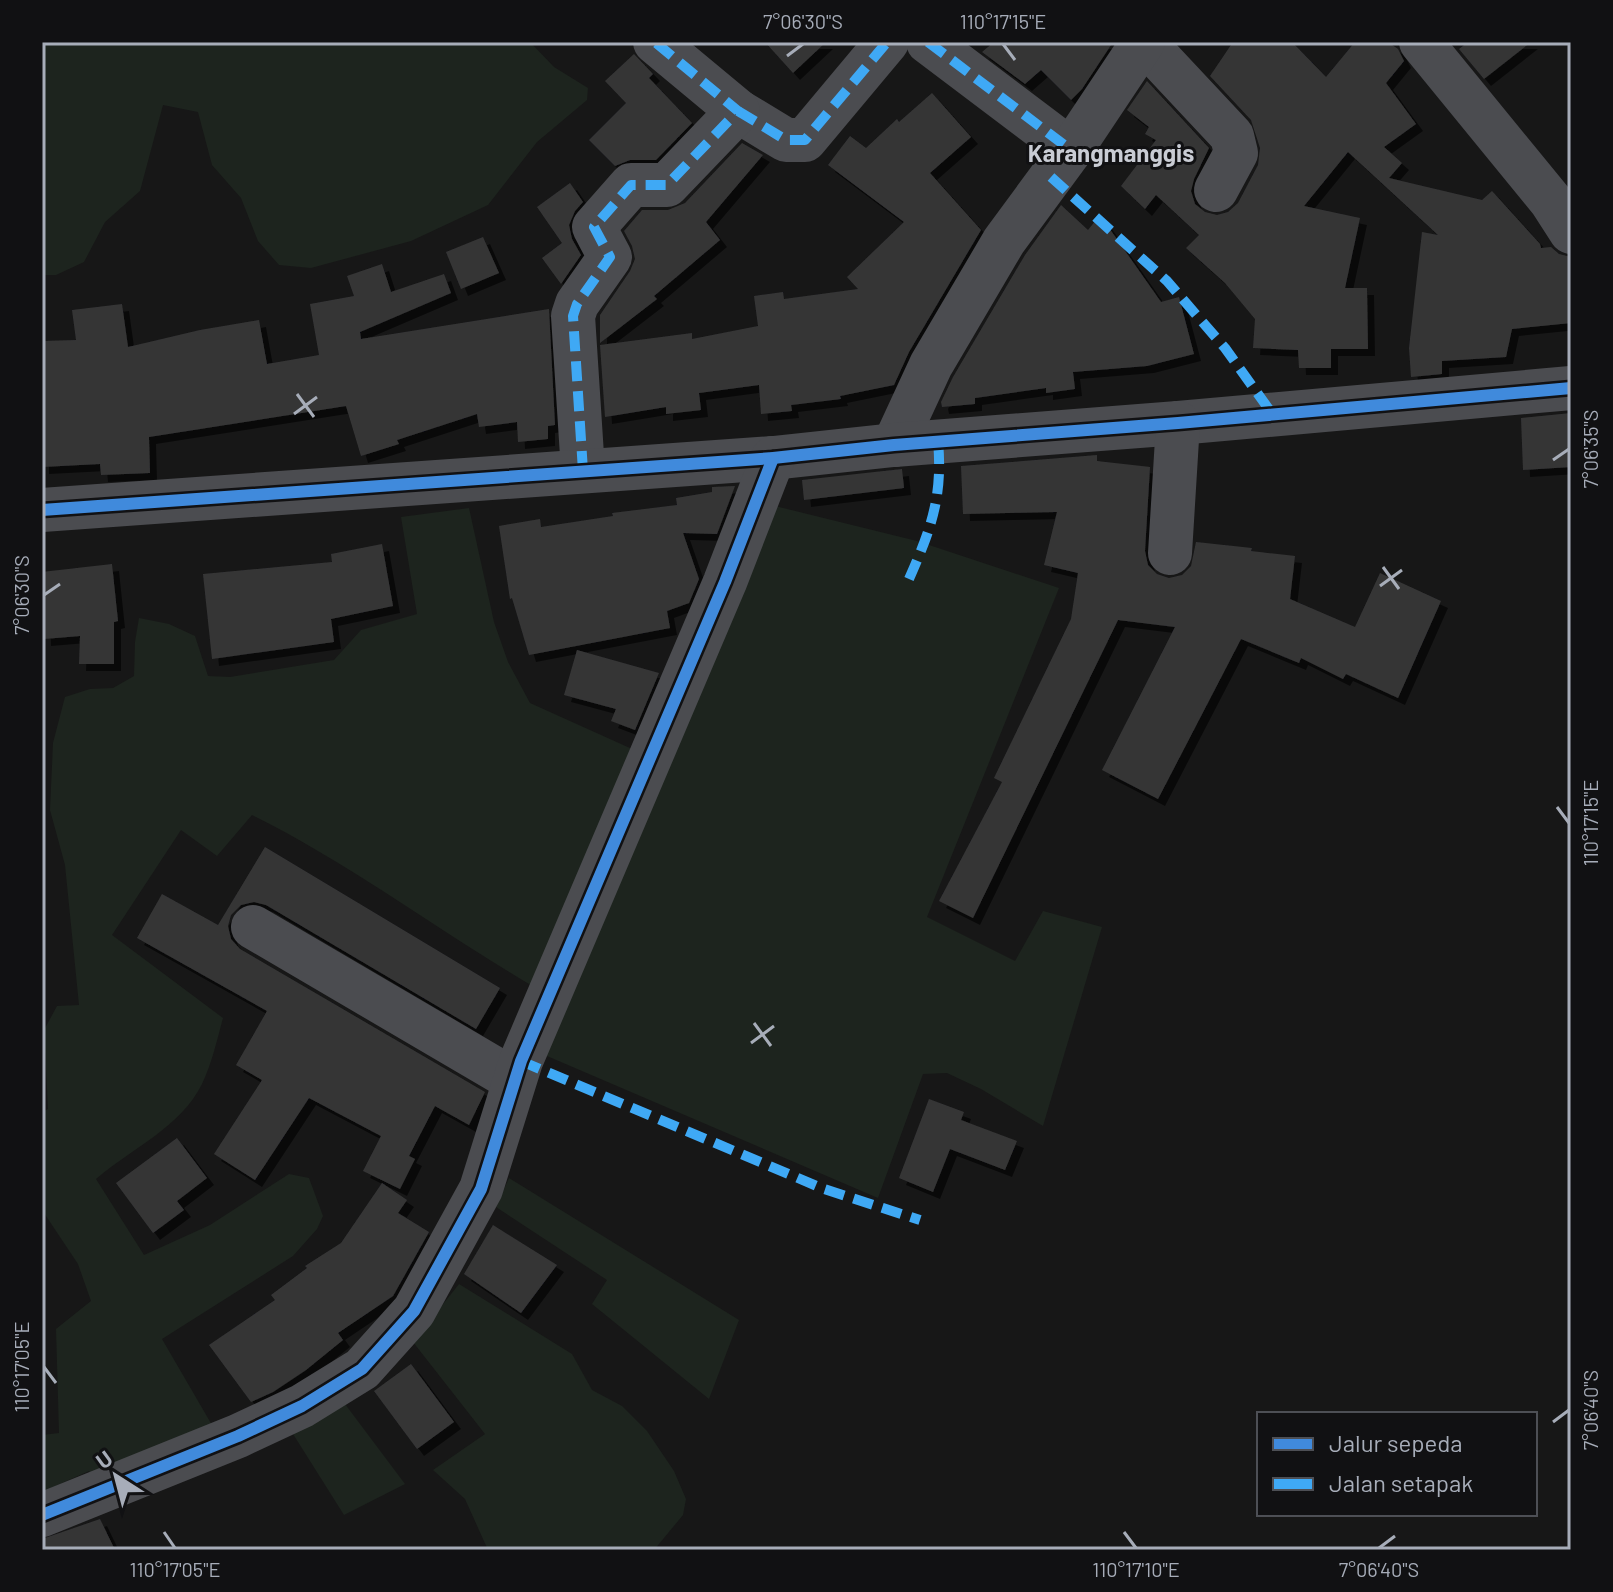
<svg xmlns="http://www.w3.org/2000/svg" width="1613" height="1592" viewBox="0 0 1613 1592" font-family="Barlow,sans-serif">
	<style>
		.green { fill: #1d241e }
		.building { fill: #353536; filter: url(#shadow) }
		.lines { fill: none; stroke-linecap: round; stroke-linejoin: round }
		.minor { stroke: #4b4c50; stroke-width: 44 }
		.quiet { stroke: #3fa9f5; stroke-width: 10; stroke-dasharray: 20 10; stroke-linecap: butt }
		.cycleway-casing { stroke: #111113; stroke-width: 17 }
		.cycleway { stroke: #408adc; stroke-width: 12 }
		.ticks { fill: none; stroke: #a7adb9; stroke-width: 3 }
		.labels { text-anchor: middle; stroke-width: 6; stroke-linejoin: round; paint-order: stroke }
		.quarter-label { font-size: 24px; font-weight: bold; fill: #c9ccd4; stroke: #111113 }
		.neatline { fill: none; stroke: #a7adb9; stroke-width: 3 }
		.ticks-label { font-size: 20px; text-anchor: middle; fill: #a7adb9 }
	</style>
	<defs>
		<filter id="shadow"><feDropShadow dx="7" dy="7" stdDeviation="0" flood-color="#0009"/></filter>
	</defs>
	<rect width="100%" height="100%" fill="#171717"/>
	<g class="green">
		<polygon points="42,42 530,42 554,67 588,88 587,100 537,142 488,205 411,241 311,268 279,265 258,241 241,198 212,165 198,112 163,105 140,191 105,222 84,262 56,275 42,275"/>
		<path d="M771,505l146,36 142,47 -132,329 88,44 28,-50 59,16 -59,199 -62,-37 -34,-16 -24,1 -45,124 -338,-145 19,-52c-105,-58 -200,-133 -307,-186l-35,41 -36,-26 -69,105 111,83c-6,22 -11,45 -21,66 -21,43 -71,65 -106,95l48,76 66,-30 79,-51 20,4 14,38 -6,13 -24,27 -131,83 68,117 -117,51 -24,-36 -47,21v-57l17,-2 -3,-104 35,-28 -13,-37 -36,-54v-98l6,-3 -4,-79 13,-24 22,-1 -14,-140 -15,-55 3,-67 12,-46 25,-8 23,-1 21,-12 1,-34 4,-24 30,6 26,12 13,40 22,1 104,-17 27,-30 56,-16 -16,-97 68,-9 25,114 14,40 22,41 131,59z"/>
		<polygon points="509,1178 739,1320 709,1399 592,1304 607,1280 496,1207"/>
		<polygon points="459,1284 572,1354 592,1390 622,1406 647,1431 674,1471 686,1499 683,1515 654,1550 488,1550 465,1499 433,1470 485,1434 413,1342"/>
		<polygon points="342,1400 405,1484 344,1515 288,1426"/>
	</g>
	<g class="building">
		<polygon points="765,42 826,42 793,73"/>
		<polygon points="994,42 1113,42 1082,89 1071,100 1041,70 1025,84 982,52"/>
		<polygon points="1233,42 1292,42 1326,77 1355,42 1388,42 1398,49 1404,61 1386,83 1416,124 1384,147 1402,163 1389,178 1482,200 1492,191 1540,244 1541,248 1551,247 1559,254 1571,257 1571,323 1512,329 1506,357 1442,361 1442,374 1411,377 1409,348 1422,232 1438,235 1348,152 1304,206 1360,218 1345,288 1367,288 1368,349 1331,349 1331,368 1299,368 1298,350 1253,348 1255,319 1225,283 1186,248 1199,235 1156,195 1145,209 1121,186 1156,140 1145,134 1149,127 1127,110 1147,81 1209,148 1194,179 1191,191 1195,204 1205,212 1217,215 1228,212 1238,203 1258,165 1260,148 1251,120 1210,76"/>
		<polygon points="1468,42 1531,42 1484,79 1459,49"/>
		<polygon points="634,54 653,74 649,78 692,123 656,160 630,160 615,166 589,140 626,103 605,81"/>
		<polygon points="932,93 971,137 930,173 981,230 909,352 894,385 840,396 841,399 791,405 792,411 761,414 759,385 699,393 701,410 666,414 666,407 605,417 600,345 692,333 692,339 758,326 754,296 783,292 784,299 858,289 847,277 904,222 828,165 850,136 866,148 897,119 899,122"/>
		<polygon points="742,143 763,155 706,222 720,240 654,296 657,299 600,343 600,315 630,271 635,259 632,246 624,231 642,210 668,210 685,203"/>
		<polygon points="570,183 583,202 575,211 569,225 572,239 581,255 561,284 542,258 562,243 537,207"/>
		<polygon points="1061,205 1088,230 1100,215 1161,302 1179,297 1194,354 1147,366 1073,372 1075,389 1046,393 1046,388 975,398 975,404 942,407 941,402 953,377 1025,255"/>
		<polygon points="483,237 499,273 461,289 446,252"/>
		<polygon points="382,264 391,292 444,274 451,293 360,332 361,339 549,309 555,425 548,426 548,439 518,442 517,422 479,427 477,414 397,440 399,444 361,456 346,406 149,437 150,473 101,475 100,464 42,467 42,341 76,340 72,310 122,304 128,347 200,330 259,320 267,364 319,355 310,304 354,296 347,276"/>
		<polygon points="1571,413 1571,467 1523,470 1521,418"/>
		<polygon points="1097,455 1097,461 1150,467 1145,551 1148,565 1157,574 1169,578 1182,575 1191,566 1196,542 1252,548 1251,551 1295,556 1290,599 1355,627 1380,573 1441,601 1398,698 1346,674 1343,679 1301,658 1299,663 1241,639 1158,799 1102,770 1175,627 1118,620 973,918 939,901 1002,782 994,778 1071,619 1078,573 1044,565 1057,512 963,514 961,466"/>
		<polygon points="902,469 904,488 804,500 802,480"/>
		<polygon points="735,486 717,534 683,533 699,579 689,603 667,611 670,628 529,655 512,598 510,599 499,526 540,519 541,527 613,516 612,513 677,505 676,498 712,492 712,487"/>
		<polygon points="382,544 393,606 331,619 334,642 212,659 203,574 332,562 331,554"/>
		<polygon points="112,564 118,621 114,622 114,664 79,664 80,636 44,639 42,572"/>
		<polygon points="577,650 659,673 635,730 611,721 616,709 564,695"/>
		<polygon points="265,847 500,988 476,1029 266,905 254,902 241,905 231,915 228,926 231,939 240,949 485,1092 469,1125 435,1106 409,1156 415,1159 400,1189 363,1171 381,1136 309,1098 255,1180 214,1154 262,1080 236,1065 267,1011 137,938 162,894 218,925"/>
		<polygon points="929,1099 964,1112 961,1120 1017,1141 1005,1170 950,1149 933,1192 899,1178"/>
		<polygon points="177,1138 207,1178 177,1201 184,1210 153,1233 116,1183"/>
		<polygon points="382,1183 407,1200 398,1213 429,1232 393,1296 338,1333 343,1340 306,1370 273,1392 251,1402 209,1345 275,1300 271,1295 307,1268 305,1266 341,1243"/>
		<polygon points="493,1225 557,1265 521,1313 464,1274"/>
		<polygon points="411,1364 454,1422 417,1449 374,1391"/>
		<polygon points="100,1519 115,1550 42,1550 42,1539"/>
	</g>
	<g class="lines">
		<g class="minor">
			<polyline points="928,42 1071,150"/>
			<polyline points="1144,42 1232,136 1236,153 1216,190"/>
			<polyline points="1421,42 1551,201 1571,232"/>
			<polyline points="738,111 786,140 805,140 887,42"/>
			<polyline points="894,445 931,365 1004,241 1071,150 1143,42"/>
			<polyline points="583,471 573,316 577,304 610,257 594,227 631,185 667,185 738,111 655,42"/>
			<polyline points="42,510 773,458 894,445 1178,423 1571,388"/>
			<polyline points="1170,553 1178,423"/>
			<polyline points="253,927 514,1080"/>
			<polyline points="42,1515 238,1436 302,1406 362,1369 414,1311 481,1189 521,1061 725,582 773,458"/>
		</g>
		<g class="quiet">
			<polyline points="928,42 1071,150"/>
			<polyline points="738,111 786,140 805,140 887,42"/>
			<polyline points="1051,177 1167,281 1225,348 1273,415"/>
			<polyline points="583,471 573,316 577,304 610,257 594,227 631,185 667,185 738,111 655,42"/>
			<path d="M909,579c22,-50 34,-82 29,-138"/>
			<polyline points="521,1061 824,1189 920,1220"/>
		</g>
		<g class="cycleway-casing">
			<g id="cycleway">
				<polyline points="42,510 773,458 894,445 1178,423 1571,388"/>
				<polyline points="42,1515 238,1436 302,1406 362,1369 414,1311 481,1189 521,1061 725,582 773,458"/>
			</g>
		</g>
		<use href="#cycleway" class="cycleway"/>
	</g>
	<path class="ticks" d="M1003,44l12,16M787,56l16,-12M297,394l17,23M294,414l23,-17M1553,460l16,-11M1383,567l16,22M1380,586l22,-16M44,595l16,-11M1557,807l12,16M754,1023l17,23M751,1043l23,-17M44,1367l12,16M1553,1422l16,-12M164,1532l11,16M1124,1532l12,16M1379,1548l16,-12"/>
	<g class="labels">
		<g class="quarter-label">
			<text x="1111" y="162">Karangmanggis</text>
		</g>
	</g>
	<rect width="1613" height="1592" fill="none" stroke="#111113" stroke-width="88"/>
	<rect x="1257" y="1412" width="280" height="104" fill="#111113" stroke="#4d4f55" stroke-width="2"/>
	<rect x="1273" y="1438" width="40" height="12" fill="#408adc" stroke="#4d4f55" stroke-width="2"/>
	<text x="1329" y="1452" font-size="24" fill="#a7adb9">Jalur sepeda</text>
	<rect x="1273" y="1478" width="40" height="12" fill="#3fa9f5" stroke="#4d4f55" stroke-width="2"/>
	<text x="1329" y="1492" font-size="24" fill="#a7adb9">Jalan setapak</text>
	<g transform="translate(116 1476) rotate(324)" stroke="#111113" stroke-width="6" paint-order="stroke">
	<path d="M0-6L14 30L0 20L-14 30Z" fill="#a7adb9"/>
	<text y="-12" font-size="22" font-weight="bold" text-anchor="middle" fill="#a7adb9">U</text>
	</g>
	<rect x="44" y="44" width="1525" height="1504" class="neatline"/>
	<g class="ticks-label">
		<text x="803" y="29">7°06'30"S</text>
		<text x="1003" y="29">110°17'15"E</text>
		<text transform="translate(1591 449) rotate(-90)" y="7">7°06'35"S</text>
		<text transform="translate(22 595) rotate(-90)" y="7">7°06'30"S</text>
		<text transform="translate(1591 823) rotate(-90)" y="7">110°17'15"E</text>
		<text transform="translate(22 1367) rotate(-90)" y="7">110°17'05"E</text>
		<text transform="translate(1591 1410) rotate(-90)" y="7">7°06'40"S</text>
		<text x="175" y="1577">110°17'05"E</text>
		<text x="1136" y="1577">110°17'10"E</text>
		<text x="1379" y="1577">7°06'40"S</text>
	</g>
</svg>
